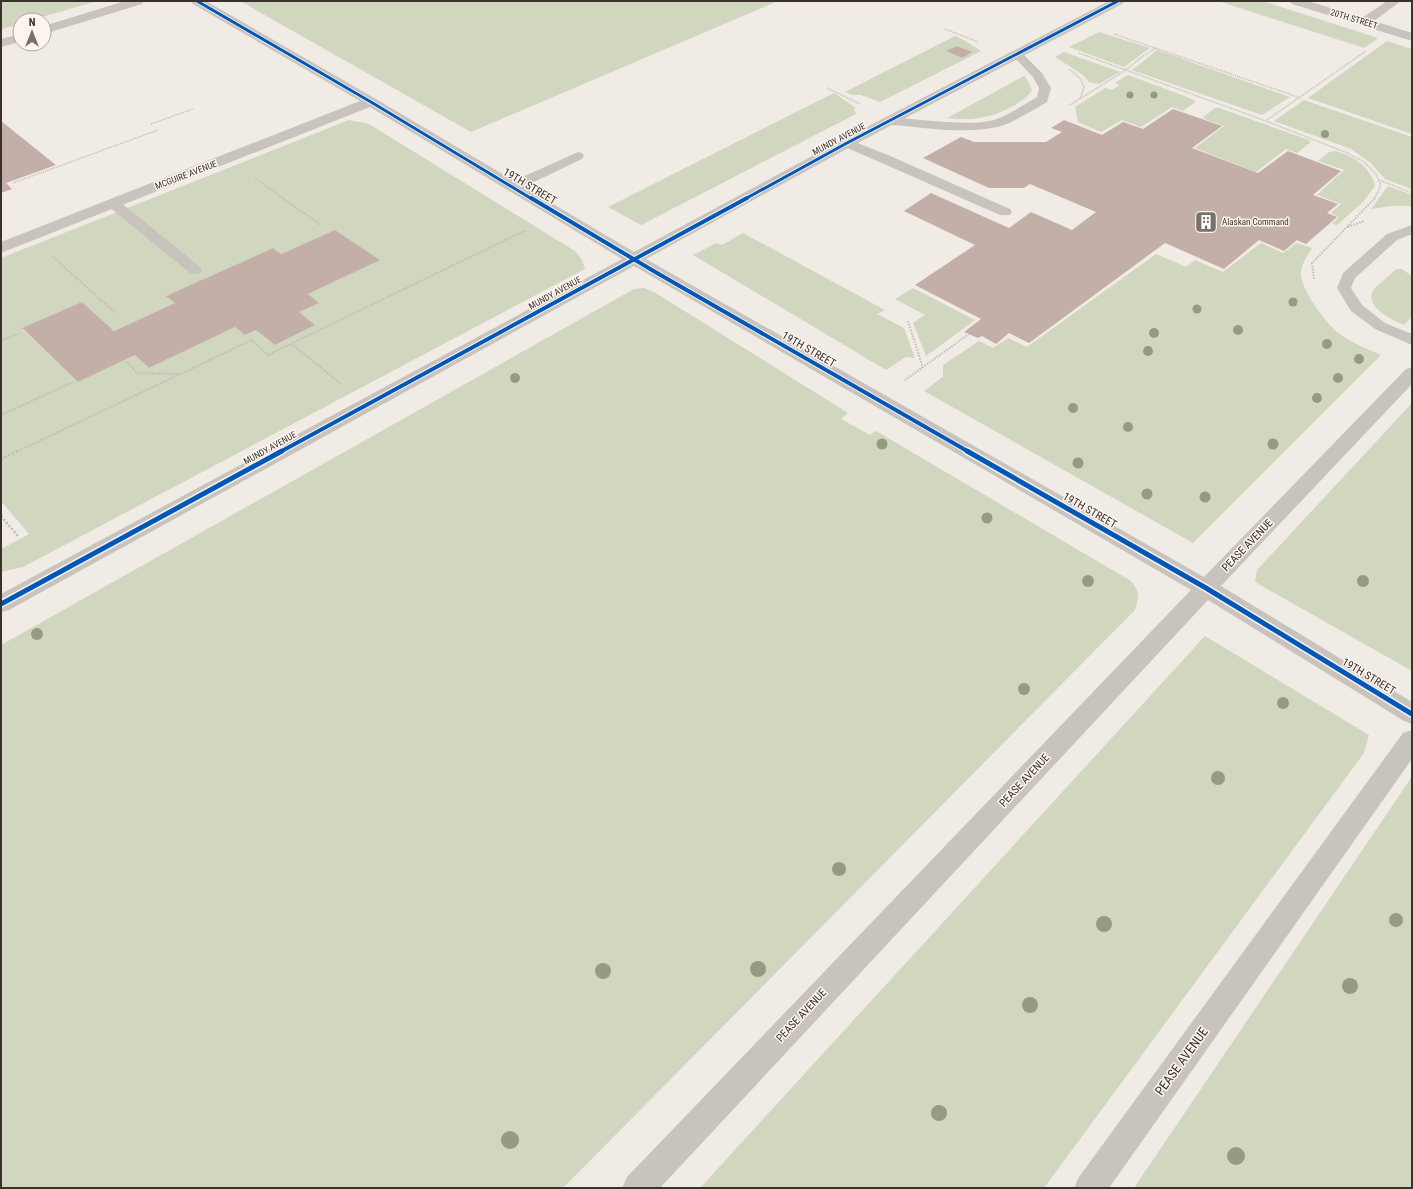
<svg xmlns="http://www.w3.org/2000/svg" width="1413" height="1189" viewBox="0 0 1413 1189" font-family="'Roboto Condensed',sans-serif">
	<style>
		.green { fill: #d1d6bf; fill-rule: evenodd }
		.building { fill: #c3afa7 }
		.lines { fill: none; stroke-linecap: round; stroke-linejoin: round }
		.path-far2 { stroke: #c2bbb6; stroke-width: 1.5; stroke-dasharray: 1 1; stroke-linecap: butt }
		.path-far1 { stroke: #c2bbb6; stroke-width: 2; stroke-dasharray: 1.5 1.5; stroke-linecap: butt }
		.path { stroke: #c2bbb6; stroke-width: 2.5; stroke-dasharray: 2 2; stroke-linecap: butt }
		.service { fill: #c9c3be; fill-rule: evenodd }
		.minor { fill: #c9c3be; fill-rule: evenodd }
		.cycleway-far2-casing { stroke: #fbf5ee; stroke-width: 4.5 }
		.cycleway-far1-casing { stroke: #fbf5ee; stroke-width: 6 }
		.cycleway-casing { stroke: #fbf5ee; stroke-width: 8 }
		.cycleway-far2 { stroke: #0057b8; stroke-width: 3 }
		.cycleway-far1 { stroke: #0057b8; stroke-width: 4 }
		.cycleway { stroke: #0057b8; stroke-width: 5 }
		.tree { fill: #959b80 }
		.labels { text-anchor: middle; stroke-width: 3; stroke-linejoin: round; paint-order: stroke }
		.far-street-label { font-size: 9px; fill: #3b302b; stroke: #fbf5ee }
		.far-poi-label { font-size: 9px; fill: #3b302b; stroke: #fbf5ee; text-anchor: start }
		.street-label { font-size: 11px; fill: #3b302b; stroke: #fbf5ee }
		.near-street-label { font-size: 13px; fill: #3b302b; stroke: #fbf5ee }
	</style>
	<rect width="100%" height="100%" fill="#f0ebe5"/>
	<g class="green">
		<polygon points="1,1 97,1 32,20 20,20 20,24 1,29"/>
		<polygon points="240,1 778,1 471,132"/>
		<polygon points="1218,1 1262,1 1378,38 1364,48"/>
		<polygon points="1099,32 1150,48 1124,67 1069,47"/>
		<path d="M955,36l9,4 17,11 -101,51 -19,-7h-9l-7,-3zM957,46l16,6 -11,6 -15,-6z"/>
		<polygon points="1387,41 1412,49 1412,134 1308,98"/>
		<path d="M1157,50l133,47 -28,18 -130,-45c9,-6 16,-13 25,-20z"/>
		<polygon points="1064,52 1120,72 1099,84 1089,82 1084,76 1077,71 1055,57"/>
		<polygon points="1128,75 1187,97 1194,100 1195,102 1183,111 1172,107 1141,127 1122,120 1101,132 1078,122 1075,107 1105,88 1112,90 1120,85 1115,83"/>
		<path d="M1024,76l4,5 4,9c-5,8 -10,11 -19,16 -22,12 -40,15 -66,12z"/>
		<polygon points="834,93 856,108 854,109 856,114 641,225 608,207"/>
		<polygon points="1304,100 1412,137 1412,189 1385,179 1371,163 1351,149 1274,121"/>
		<polygon points="1215,108 1219,108 1309,140 1310,143 1297,153 1286,149 1256,172 1195,148 1224,126 1202,118"/>
		<path d="M349,120l20,4 206,127 7,9 3,9 -562,298 -22,5v-23l28,-15 -28,-33v-243zM335,230l44,30 -71,34 10,9 -19,9 16,13 -40,20 -19,-15 -11,5 -10,-8 -86,41 -14,-13 -57,27 -56,-53 60,-27 32,29 61,-28 -8,-7 106,-48 8,6z"/>
		<path d="M1335,151c17,4 37,17 40,35l-12,16 -26,23 -5,-1 7,-7 -8,-4 10,-9 -24,-9 27,-25 -26,-9 11,-9z"/>
		<polygon points="1388,186 1412,195 1412,206 1391,206 1371,209"/>
		<polygon points="743,233 885,310 877,314 904,328 915,358 906,357 886,370 693,255 716,243 722,245"/>
		<path d="M1261,243l22,10 14,-10 15,5c-5,8 -12,18 -11,28 3,18 25,48 39,58 12,9 27,15 41,21l-188,188 -269,-152 19,-14v-12l36,-24 14,7 15,-10 19,9 129,-93 30,13 9,-7 28,12z"/>
		<path d="M1397,269h5l10,7v41l-8,8c-10,-4 -42,-19 -30,-36 2,-3 6,-5 9,-8 5,-4 9,-9 14,-12z"/>
		<path d="M644,288l10,4 194,121 -7,6 29,16 6,-4 255,150c9,11 8,15 4,29l-572,578h-562v-543l633,-356z"/>
		<polygon points="913,288 975,320 926,356 913,323 925,315 895,299"/>
		<polygon points="1412,403 1412,671 1255,582 1257,570"/>
		<polygon points="1205,636 1369,735 1364,753 1044,1188 700,1188"/>
		<polygon points="1411,778 1412,1188 1134,1188"/>
	</g>
	<g class="building">
		<polygon points="957,46 973,52 962,58 946,51"/>
		<polygon points="1173,109 1222,126 1192,148 1258,173 1288,151 1341,171 1313,195 1338,204 1327,213 1337,217 1306,244 1297,240 1284,251 1259,240 1224,269 1165,243 1029,343 1009,333 996,344 982,336 978,338 964,332 981,319 915,285 975,245 904,211 931,193 1009,228 1031,212 1072,230 1096,212 1030,184 1024,188 989,188 923,158 961,137 974,142 1046,142 1062,132 1051,128 1064,120 1102,135 1123,122 1143,129"/>
		<polygon points="1,121 56,165 6,183 12,189 1,193"/>
		<polygon points="335,230 380,260 308,294 319,303 299,312 315,325 275,345 256,330 245,335 235,327 149,368 135,355 78,382 22,328 82,302 114,331 175,303 166,296 273,248 281,254"/>
	</g>
	<g class="lines">
		<g class="path-far2">
			<polyline points="945,29 978,42"/>
			<polyline points="1114,34 1298,97"/>
			<polyline points="1079,53 1266,121 1345,152 1364,162 1376,174 1381,186 1374,199"/>
			<polyline points="1069,69 1080,78 1084,87 1080,99"/>
			<polyline points="827,88 860,104"/>
			<polyline points="1070,105 1126,70 1143,56 1156,48"/>
			<polyline points="1267,120 1366,51"/>
			<polyline points="151,124 193,109"/>
			<polyline points="255,178 284,199"/>
			<polyline points="1379,180 1412,193"/>
			<polyline points="13,183 158,130"/>
		</g>
		<g class="path-far1">
			<polyline points="282,198 321,225"/>
			<polyline points="1348,227 1364,221"/>
			<polyline points="53,257 114,312"/>
			<polyline points="1314,279 1312,263 1375,198"/>
			<polyline points="908,321 923,368"/>
			<polyline points="1,341 18,334"/>
			<polyline points="292,344 341,384"/>
			<polyline points="127,362 137,373 179,374"/>
			<polyline points="905,380 969,334"/>
			<polyline points="1,415 71,383"/>
			<polyline points="16,452 252,340 268,355 526,230"/>
		</g>
		<g class="path">
			<polyline points="1,459 18,451"/>
			<polyline points="1,516 18,536"/>
		</g>
		<g class="service">
			<path d="M1018,52l4,1 20,20 9,15 -4,14c-14,8 -28,17 -43,23 -36,11 -78,2 -114,0l-4,-1 -2,-3 2,-3 4,-1c28,2 78,10 104,3 15,-5 29,-15 43,-23l2,-9 -6,-11 -21,-22z"/>
			<polygon points="847,139 888,155 1010,209 1012,212 1010,215 1000,215 843,146 841,143 843,140"/>
			<polygon points="578,152 582,153 584,156 582,159 517,190 507,190 505,187 507,184"/>
			<polygon points="114,200 119,201 200,267 202,270 200,273 195,274 190,273 109,207 107,204 109,201"/>
			<polygon points="1412,225 1412,234 1397,240 1355,278 1351,288 1362,305 1385,323 1412,334 1412,345 1375,329 1351,311 1337,288 1343,273 1387,234"/>
		</g>
		<g class="minor">
			<polygon points="125,1 144,1 142,4 44,34 44,26"/>
			<polygon points="191,1 206,1 376,99 634,252 842,140 1109,1 1124,1 1122,4 852,146 646,259 1204,577 1406,369 1412,367 1412,384 1221,586 1412,702 1412,724 1404,721 1208,600 660,1188 622,1188 627,1177 1191,590 634,266 9,610 1,612 1,594 622,259 370,107 1,253 1,242 360,101 193,4"/>
			<polygon points="1290,1 1308,1 1362,18 1387,1 1401,1 1374,21 1412,33 1412,41 1292,4"/>
			<polygon points="20,34 20,42 1,47 1,39"/>
			<polygon points="1412,730 1412,759 1109,1188 1074,1188 1079,1177 1403,733"/>
		</g>
		<g class="cycleway-far2-casing">
			<g id="cycleway-far2">
				<polyline points="197,1 371,102 532,199"/>
				<polyline points="745,199 847,143 1118,1"/>
			</g>
		</g>
		<g class="cycleway-far1-casing">
			<g id="cycleway-far1">
				<polyline points="531,198 657,273 969,452"/>
				<polyline points="280,452 747,198"/>
			</g>
		</g>
		<g class="cycleway-casing">
			<g id="cycleway">
				<polyline points="967,451 1206,588 1412,714"/>
				<polyline points="1,604 282,451"/>
			</g>
		</g>
		<use href="#cycleway-far2" class="cycleway-far2"/>
		<use href="#cycleway-far1" class="cycleway-far1"/>
		<use href="#cycleway" class="cycleway"/>
	</g>
	<g class="tree">
		<circle cx="1130" cy="95" r="3.5"/>
		<circle cx="1154" cy="95" r="3.5"/>
		<circle cx="1325" cy="134" r="4"/>
		<circle cx="1293" cy="302" r="4.5"/>
		<circle cx="1197" cy="309" r="4.5"/>
		<circle cx="1238" cy="330" r="5"/>
		<circle cx="1154" cy="333" r="5"/>
		<circle cx="1327" cy="344" r="5"/>
		<circle cx="1148" cy="351" r="5"/>
		<circle cx="1359" cy="359" r="5"/>
		<circle cx="515" cy="378" r="5"/>
		<circle cx="1338" cy="378" r="5"/>
		<circle cx="1317" cy="398" r="5"/>
		<circle cx="1073" cy="408" r="5"/>
		<circle cx="1128" cy="427" r="5"/>
		<circle cx="882" cy="444" r="5.5"/>
		<circle cx="1273" cy="444" r="5.5"/>
		<circle cx="1078" cy="463" r="5.5"/>
		<circle cx="1147" cy="494" r="5.5"/>
		<circle cx="1205" cy="497" r="5.5"/>
		<circle cx="987" cy="518" r="5.5"/>
		<circle cx="1088" cy="581" r="6"/>
		<circle cx="1363" cy="581" r="6"/>
		<circle cx="37" cy="634" r="6"/>
		<circle cx="1024" cy="689" r="6"/>
		<circle cx="1283" cy="703" r="6"/>
		<circle cx="1218" cy="778" r="7"/>
		<circle cx="839" cy="869" r="7"/>
		<circle cx="1396" cy="920" r="7"/>
		<circle cx="1104" cy="924" r="8"/>
		<circle cx="758" cy="969" r="8"/>
		<circle cx="603" cy="971" r="8"/>
		<circle cx="1350" cy="986" r="8"/>
		<circle cx="1030" cy="1005" r="8"/>
		<circle cx="939" cy="1113" r="8"/>
		<circle cx="510" cy="1140" r="9"/>
		<circle cx="1236" cy="1156" r="9"/>
	</g>
	<defs>
		<g id="building-square" transform="scale(1.15)"><rect x="-9" y="-9" width="18" height="18" rx="4" fill="#7a716c" stroke="#fbf5ee"/><path d="M-4-6H4V6H1V3H-1V6H-4ZM-2.5-4.3h1.7v1.8h-1.7ZM.8-4.3h1.7v1.8H.8ZM-2.5-1h1.7V.8h-1.7ZM.8-1h1.7V.8H.8Z" fill="#fff"/></g>
	</defs>
	<g fill-rule="evenodd">
		<use href="#building-square" x="1206" y="222"/>
	</g>
	<g class="labels">
		<g class="far-street-label">
			<text transform="translate(1354 19) rotate(17)" y="3">20TH STREET</text>
			<text transform="translate(839 139) rotate(-28)" y="3">MUNDY AVENUE</text>
			<text transform="translate(186 175) rotate(-21)" y="3">MCGUIRE AVENUE</text>
			<text transform="translate(555 293) rotate(-29)" y="3">MUNDY AVENUE</text>
			<text transform="translate(270 448) rotate(-29)" y="3">MUNDY AVENUE</text>
		</g>
		<g class="far-poi-label">
			<text x="1222" y="225">Alaskan Command</text>
		</g>
		<g class="street-label">
			<text transform="translate(530 186) rotate(31)" y="4">19TH STREET</text>
			<text transform="translate(809 349) rotate(30)" y="4">19TH STREET</text>
			<text transform="translate(1090 510) rotate(30)" y="4">19TH STREET</text>
			<text transform="translate(1247 545) rotate(-46)" y="4">PEASE AVENUE</text>
			<text transform="translate(1369 676) rotate(31)" y="4">19TH STREET</text>
			<text transform="translate(1024 780) rotate(-47)" y="4">PEASE AVENUE</text>
			<text transform="translate(801 1015) rotate(-47)" y="4">PEASE AVENUE</text>
		</g>
		<g class="near-street-label">
			<text transform="translate(1181 1061) rotate(-54)" y="5">PEASE AVENUE</text>
		</g>
	</g>
	<rect width="1413" height="1189" fill="none" stroke="#3b302b" stroke-width="4"/>
	<g transform="translate(32 32)"><circle r="19" fill="#fbf5ee" stroke="#aea6a0"/>
	<path d="M0-3L7 15L0 10L-7 15Z" fill="#7a716c"/>
	<text y="-6" font-size="11" font-weight="bold" text-anchor="middle" fill="#3b302b">N</text>
	</g>
</svg>
